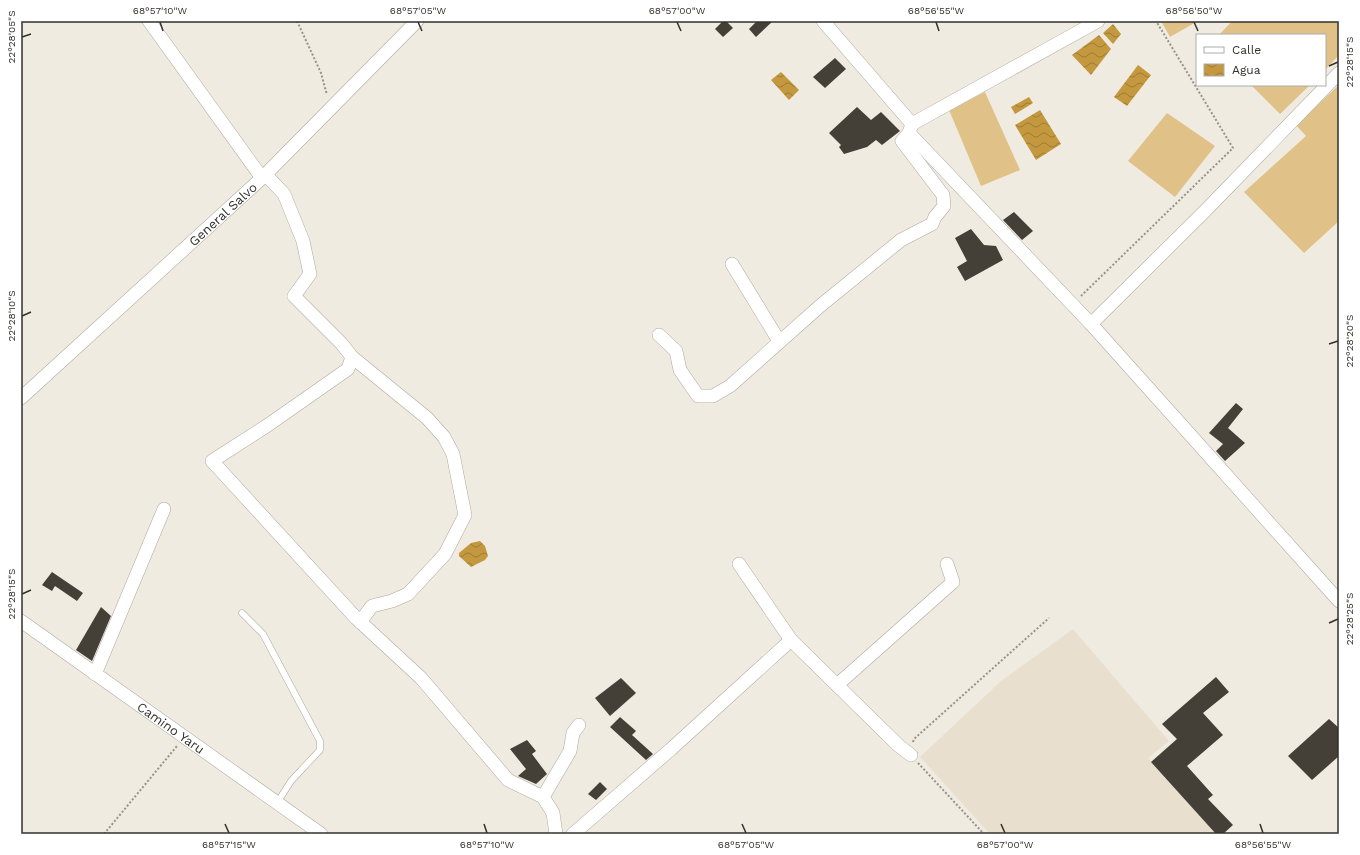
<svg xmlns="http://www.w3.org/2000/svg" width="1360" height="855" viewBox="0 0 1360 855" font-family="'Work Sans',sans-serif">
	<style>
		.built { fill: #e9dfce }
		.garden { fill: #e0c289 }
		.water { fill: url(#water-waves) }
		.building { fill: #444038 }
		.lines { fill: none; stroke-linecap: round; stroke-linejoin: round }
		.lane-casing { stroke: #aea99f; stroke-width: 7 }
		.street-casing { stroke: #aea99f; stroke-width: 14 }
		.path { stroke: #96928b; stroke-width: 2; stroke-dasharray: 2 2; stroke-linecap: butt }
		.lane { stroke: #fff; stroke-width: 6 }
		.street { stroke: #fff; stroke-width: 13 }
		.ticks { fill: none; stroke: #32302c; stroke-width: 1.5 }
		.labels { text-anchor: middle; stroke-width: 4; stroke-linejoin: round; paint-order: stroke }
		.street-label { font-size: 13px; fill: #32302c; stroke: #fff }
		.neatline { fill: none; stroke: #32302c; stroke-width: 1.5 }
		.ticks-label { font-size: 10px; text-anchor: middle; fill: #32302c }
	</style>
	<defs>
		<pattern id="water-waves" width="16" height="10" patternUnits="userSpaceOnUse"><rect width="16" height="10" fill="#c4983e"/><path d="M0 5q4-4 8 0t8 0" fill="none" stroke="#a07c34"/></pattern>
	</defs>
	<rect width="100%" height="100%" fill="#f0ebe1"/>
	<polygon class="built" points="1073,629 1169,741 1148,758 1216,834 990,834 920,757 1001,681"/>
	<g class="garden">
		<polygon points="1161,21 1198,21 1170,37"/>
		<polygon points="1232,21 1339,21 1339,55 1325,70 1325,35 1219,35"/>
		<polygon points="1251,85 1310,85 1280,114"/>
		<polygon points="1339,85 1339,221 1304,253 1244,192 1306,136 1296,125"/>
		<polygon points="985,92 1020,170 981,186 949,110"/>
		<polygon points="1167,113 1215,146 1175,197 1128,161"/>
	</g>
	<g class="water">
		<polygon points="1113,24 1121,34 1113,44 1103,33"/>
		<polygon points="1099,35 1111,49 1091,75 1072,55"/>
		<polygon points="1138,65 1151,75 1127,106 1114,97"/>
		<polygon points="781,72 799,90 789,100 771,80"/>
		<polygon points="1029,97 1033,103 1015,114 1011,107"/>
		<polygon points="1040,110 1061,144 1036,160 1015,125"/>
		<polygon points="480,541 485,546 488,556 485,560 471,567 459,556 459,553 471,543"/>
	</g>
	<g class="building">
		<polygon points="723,21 726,21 733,28 723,37 715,29"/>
		<polygon points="757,21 773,21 756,37 749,29"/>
		<polygon points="835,58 846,69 825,88 813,77"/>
		<polygon points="857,107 871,120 881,112 900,131 882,145 876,140 867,147 844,154 839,147 841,145 829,133"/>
		<polygon points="1014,212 1033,231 1022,240 1003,220"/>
		<polygon points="971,229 984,245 996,246 1003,260 965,281 957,267 967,261 955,238"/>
		<polygon points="1236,403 1243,409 1228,428 1245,443 1225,461 1216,451 1223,444 1209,433"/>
		<polygon points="52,572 83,593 77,601 55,586 52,591 42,585"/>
		<polygon points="101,607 111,616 92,661 76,650"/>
		<polygon points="1216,677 1229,692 1203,713 1223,735 1187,766 1213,795 1208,799 1233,825 1223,834 1216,834 1151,762 1177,739 1162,724"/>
		<polygon points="621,678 636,693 610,716 595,698"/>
		<polygon points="620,717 636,731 632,735 653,754 646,760 610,727"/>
		<polygon points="1329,719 1339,728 1339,756 1312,780 1288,756"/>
		<polygon points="527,740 536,751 532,754 547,774 536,784 518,776 526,769 510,749"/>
		<polygon points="600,782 607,789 596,800 588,794"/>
	</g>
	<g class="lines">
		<g class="lane-casing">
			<polyline id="lane" points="242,613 263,634 320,741 320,750 291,781 277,803"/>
		</g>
		<g class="street-casing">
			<g id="street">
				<polyline points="149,21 262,178"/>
				<polyline points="823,21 912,124 909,133 1091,324 1339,601"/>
				<polyline points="912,124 1098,21"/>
				<polyline points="266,175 284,194 303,241 310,274 294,296 341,343 352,357 348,369 268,425 212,461 356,618 421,678 508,780 543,797"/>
				<polyline points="732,264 779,341"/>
				<polyline points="1091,324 1205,211 1339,73"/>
				<polyline points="659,335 676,351 680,370 698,396 713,396 730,386 820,306 901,240 932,224 935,217 944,206 943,195 902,141 909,133"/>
				<polyline points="352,357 427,418 444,437 453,454 465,515 445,554 408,594 392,601 372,606 360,622"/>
				<path id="s1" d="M21,398l241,-220 155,-157"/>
				<path id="s2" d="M21,621l300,213"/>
				<polyline points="791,640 899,746 911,755"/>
				<polyline points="95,674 164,509"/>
				<polyline points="837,685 953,582 947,564"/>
				<polyline points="556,834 553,813 543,797 570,751 573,733 579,725"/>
				<polyline points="573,834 670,750 791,640 739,564"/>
			</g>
		</g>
		<g class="path">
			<polyline points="297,21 321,73 327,95"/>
			<polyline points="1081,296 1233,148 1156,21"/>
			<polyline points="913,742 914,739 1049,618"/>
			<polyline points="918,763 984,834"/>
			<polyline points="104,834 177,746"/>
		</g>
		<use href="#lane" class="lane"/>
		<use href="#street" class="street"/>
	</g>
	<path class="ticks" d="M160,22l3,9M418,22l4,9M677,22l4,9M936,22l3,9M1194,22l4,9M22,37l9,-3M1329,66l9,-4M22,316l9,-4M1329,344l9,-3M22,594l9,-4M1329,623l9,-4M225,824l4,9M484,824l3,9M742,824l4,9M1001,824l4,9M1260,824l3,9"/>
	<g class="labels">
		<g class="street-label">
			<text dy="5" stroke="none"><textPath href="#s1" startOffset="273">General Salvo</textPath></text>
			<text dy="5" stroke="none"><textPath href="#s2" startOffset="184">Camino Yaru</textPath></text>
		</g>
	</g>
	<rect width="1360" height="855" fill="none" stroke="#ffffff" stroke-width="44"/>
	<rect x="1196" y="34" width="130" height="52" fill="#ffffff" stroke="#adacab"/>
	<rect x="1204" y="47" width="20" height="6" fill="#ffffff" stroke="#adacab"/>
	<text x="1232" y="54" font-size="12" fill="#32302c">Calle</text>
	<rect x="1204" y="64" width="20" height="12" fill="url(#water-waves)" stroke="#adacab"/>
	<text x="1232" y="74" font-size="12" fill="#32302c">Agua</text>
	<rect x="22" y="22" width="1316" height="811" class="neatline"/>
	<g class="ticks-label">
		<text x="160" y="14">68°57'10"W</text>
		<text x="418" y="14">68°57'05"W</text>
		<text x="677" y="14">68°57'00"W</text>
		<text x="936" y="14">68°56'55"W</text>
		<text x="1194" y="14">68°56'50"W</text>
		<text transform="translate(11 37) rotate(-90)" y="4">22°28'05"S</text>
		<text transform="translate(1349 62) rotate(-90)" y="4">22°28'15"S</text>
		<text transform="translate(11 316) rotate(-90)" y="4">22°28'10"S</text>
		<text transform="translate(1349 341) rotate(-90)" y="4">22°28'20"S</text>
		<text transform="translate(11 594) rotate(-90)" y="4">22°28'15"S</text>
		<text transform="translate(1349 619) rotate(-90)" y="4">22°28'25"S</text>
		<text x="229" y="848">68°57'15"W</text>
		<text x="487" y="848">68°57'10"W</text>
		<text x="746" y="848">68°57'05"W</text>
		<text x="1005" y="848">68°57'00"W</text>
		<text x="1263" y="848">68°56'55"W</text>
	</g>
</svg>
